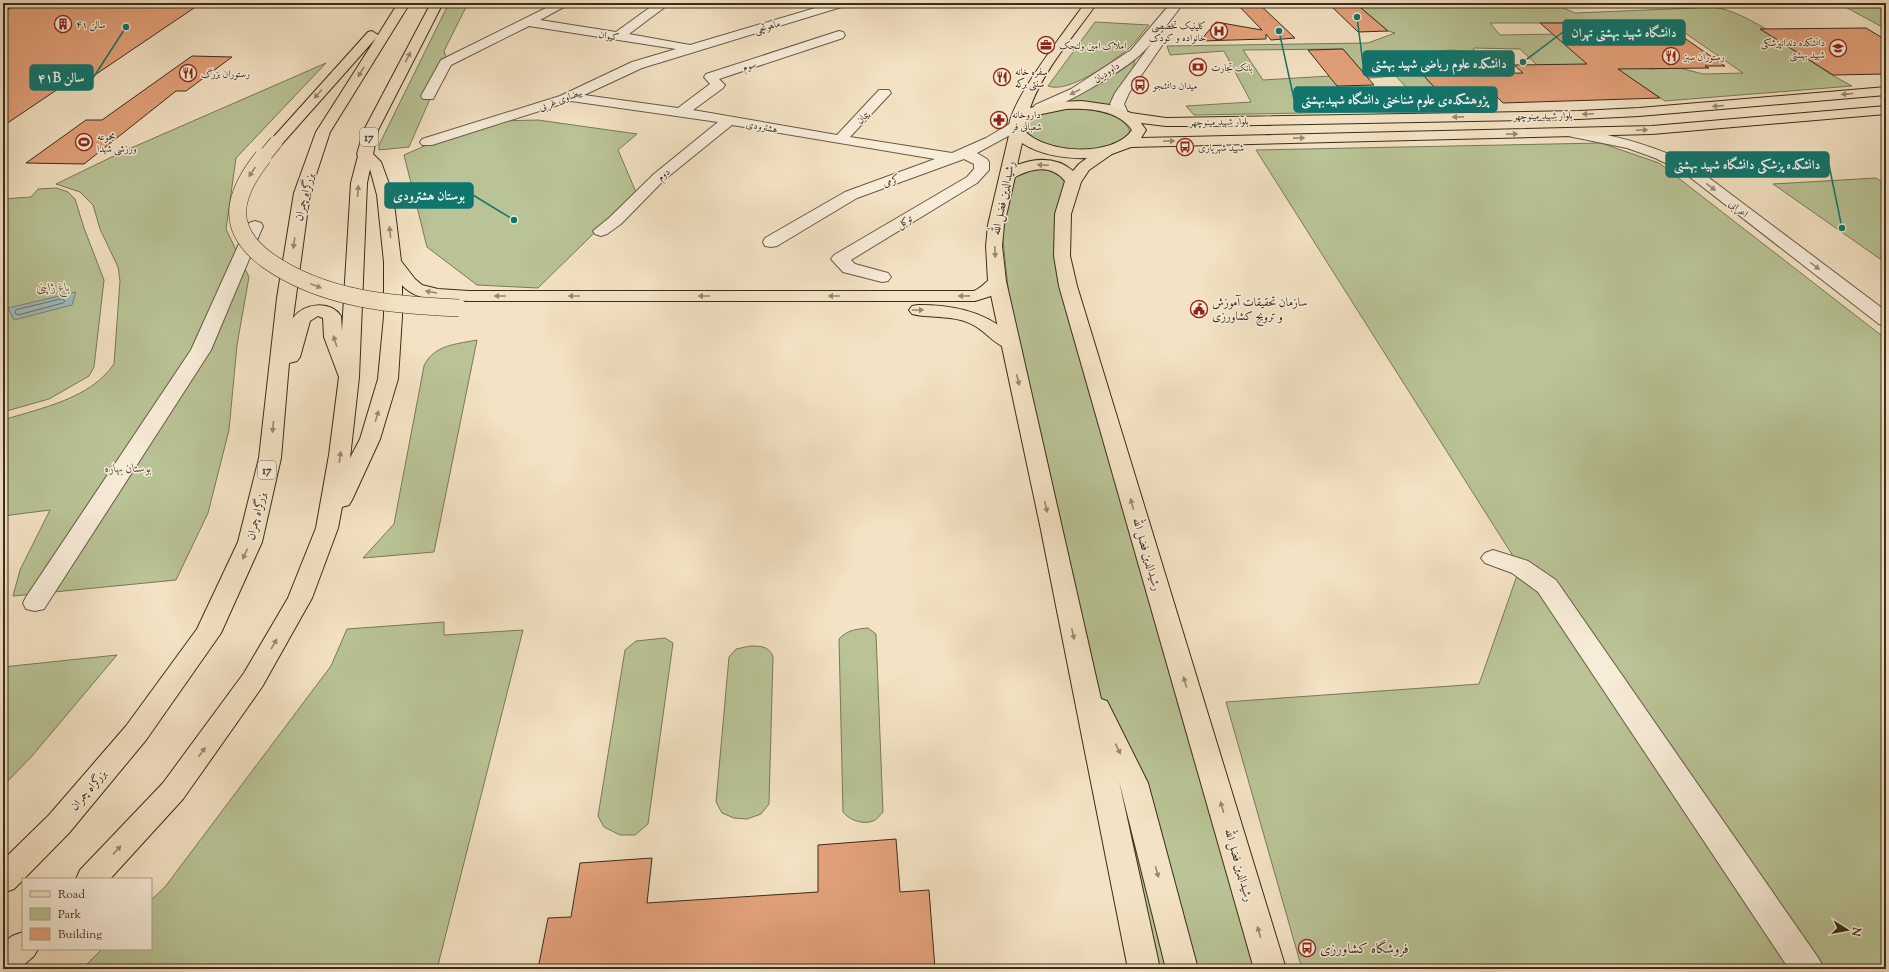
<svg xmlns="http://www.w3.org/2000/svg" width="1889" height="972" viewBox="0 0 1889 972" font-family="'Sorts Mill Goudy',Amiri,serif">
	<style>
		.green { fill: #b9c395; stroke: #7a7858; fill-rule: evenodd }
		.water { fill: #a0bcbe; stroke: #77837d }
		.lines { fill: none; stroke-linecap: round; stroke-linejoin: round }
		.shore { stroke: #6d746c; stroke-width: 1 }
		.building { fill: #e4a27c; stroke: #3a2d1b }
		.minor-casing { stroke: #685a45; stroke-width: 2 }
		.major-casing { stroke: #3a2d1b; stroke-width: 2 }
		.highway-casing { stroke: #3a2d1b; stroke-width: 2 }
		.minor { fill: #f7ecd8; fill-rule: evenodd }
		.major { fill: #f3e2c3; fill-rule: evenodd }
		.highway { fill: #f3e2c3; fill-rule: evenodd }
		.highway-bridge-far1-casing { stroke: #3a2d1b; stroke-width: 14; stroke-linecap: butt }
		.highway-bridge-casing { stroke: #3a2d1b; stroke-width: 18; stroke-linecap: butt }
		.highway-bridge-far1 { stroke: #f3e2c3; stroke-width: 13 }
		.highway-bridge { stroke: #f3e2c3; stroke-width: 17 }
		.oneway { fill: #96886f }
		.oneway2 { fill: #988c7a }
		.labels { text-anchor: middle; stroke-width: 3; stroke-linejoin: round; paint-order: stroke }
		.far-poi-label { font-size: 10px; fill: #3a2d1b; stroke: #f7ecd8; text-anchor: start }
		.far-street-label { font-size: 10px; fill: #3a2d1b; stroke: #f7ecd8 }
		.shield { fill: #f7ecd8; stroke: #736654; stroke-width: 1 }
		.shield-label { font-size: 11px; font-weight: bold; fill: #3a2d1b }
		.street-label { font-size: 12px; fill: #3a2d1b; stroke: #f7ecd8 }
		.park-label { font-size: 12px; font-style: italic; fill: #5a523a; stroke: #f7ecd8 }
		.poi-label { font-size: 12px; fill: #3a2d1b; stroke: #f7ecd8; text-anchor: start }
		.near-poi-label { font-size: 14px; fill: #3a2d1b; stroke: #f7ecd8; text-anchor: start }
		.leader { fill: none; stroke: #0f766e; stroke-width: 1.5 }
		.callout-dot { fill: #0f766e; stroke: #f7ecd8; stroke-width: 1.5 }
		.callout { fill: #0f766e; stroke: #0f766e; stroke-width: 1.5 }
		.callout-label { font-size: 13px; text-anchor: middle; font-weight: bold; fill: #fff }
	</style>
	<rect width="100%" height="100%" fill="#f3e2c3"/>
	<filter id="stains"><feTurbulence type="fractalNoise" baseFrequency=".005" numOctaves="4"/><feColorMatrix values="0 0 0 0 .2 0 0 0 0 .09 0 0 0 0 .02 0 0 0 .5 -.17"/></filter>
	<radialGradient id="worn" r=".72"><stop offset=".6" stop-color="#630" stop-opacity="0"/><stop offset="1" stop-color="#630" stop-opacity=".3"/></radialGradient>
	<g class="green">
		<polygon points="449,3 468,3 444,51 447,60 409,147 379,150 379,145"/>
		<path d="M1355,3h152l11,2 41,1 16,7 119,-5c25,-6 51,9 72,21h-5l71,46 20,11 -187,15 -30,-20 -77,-5 -13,-11h-8l-17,-16 -46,-1 -1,4 -22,-2 -43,4 13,12 -5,1 29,32 31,-1 10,11 -60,1 -30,-34 -28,2 -25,-29 -100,1 20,30 67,-4 20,27 9,9 -165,3 -8,-9 65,-4 -27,-51 -54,4 -3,-9 201,-3 27,-10 -7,-2zM1490,23h98l15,11 82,-1 58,40 -40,1 -23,-6 -30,1 -30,-24 -61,-11 -59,1z"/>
		<polygon points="1838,3 1886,3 1886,29"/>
		<path d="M1095,22l54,3c-7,8 -13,17 -21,24 -15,13 -60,45 -80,37z"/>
		<path d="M1135,60c-2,17 -19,30 -26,46l-26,-5 -23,1z"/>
		<path d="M326,63l-90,95 -10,71 23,48 -12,68 -8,85 -21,83 -32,67 -163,16 7,-26 30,-60 -47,6v-96c38,-12 87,-21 111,-56l6,-83 -2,-14 -18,-38 -7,-24 -13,-13 -24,-8 66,-32z"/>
		<path d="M1058,109c22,-1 63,-3 72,23 -15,27 -87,22 -104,-2 2,-16 19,-18 32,-21z"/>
		<polygon points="538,120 637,134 618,150 636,192 538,288 477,285 427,247 404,155 436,141 498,121"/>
		<polygon points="1601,143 1659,163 1886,339 1886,969 1302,969 1226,702 1479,684 1520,567 1256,150"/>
		<polygon points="1035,168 1060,171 1067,181 1055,241 1262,969 1157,969 1011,316 1002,231 1015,176"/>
		<polygon points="1876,178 1886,185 1886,261 1883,261 1773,184"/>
		<polygon points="57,188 68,192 75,199 84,228 104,280 94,367 89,376 49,399 3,412 3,199 31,197 38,189"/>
		<path d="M477,340l-43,212 -71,6 31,-34 30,-158c9,-21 33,-22 53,-26z"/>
		<polygon points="444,622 444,635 523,630 437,969 82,969 102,949 151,949 151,900 165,887 331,666 347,629"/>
		<path d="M868,628l8,6 7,178c-3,3 -6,8 -10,9 -10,4 -24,-1 -30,-9l-4,-173c8,-9 18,-10 29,-11z"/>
		<polygon points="665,638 673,643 648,824 635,835 620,835 604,827 598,816 625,650 636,641"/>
		<path d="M750,646c11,0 18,0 23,10l-4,148 -8,10 -14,5 -13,-1 -12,-5 -6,-11 13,-145 7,-8z"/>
		<polygon points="117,655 32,756 3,786 3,667"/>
	</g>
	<polygon class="water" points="76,292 72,305 14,320 8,308"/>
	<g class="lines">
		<polygon class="shore" points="62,299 65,301 63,303 18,315 15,313 16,310"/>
	</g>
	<g class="building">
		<polygon points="1236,3 1258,3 1295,38 1271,40 1266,34 1266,39 1200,41 1216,22 1262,30"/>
		<polygon points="1328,3 1355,3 1388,31 1358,32"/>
		<polygon points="68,5 197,6 77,87 61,87 3,126 3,12 14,6 65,7"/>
		<polygon points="1540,23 1573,23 1581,30 1587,30 1592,34 1680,35 1725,66 1705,66 1709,68 1618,69 1660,98 1503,103 1497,97 1445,99 1415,66 1421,66 1408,54 1432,53 1453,74 1523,73 1514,65 1587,64"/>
		<polygon points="1866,28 1886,40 1886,74 1833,75 1760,29"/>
		<polygon points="1343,49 1374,85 1337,86 1308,50"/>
		<polygon points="192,56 232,57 186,91 176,91 84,164 26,163 86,120 102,120"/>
		<polygon points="896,839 900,892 929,890 935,969 538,969 548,918 571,917 580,863 652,858 647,903 818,892 818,845"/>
	</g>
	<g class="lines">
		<g class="minor-casing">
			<g id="minor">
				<polygon points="556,3 571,3 540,20 616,32 656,3 665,3 667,5 665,7 629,34 690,45 832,3 850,3 848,5 642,68 584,95 678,108 710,84 704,77 706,74 839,31 843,32 845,35 843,38 719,79 725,85 723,88 693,110 837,135 879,90 889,90 891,93 850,137 952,153 986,138 1011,123 1021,123 1023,126 1021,129 977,153 987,159 989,162 989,170 977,183 851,260 855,264 888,273 891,277 888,281 882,282 843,272 831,259 834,255 967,177 974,169 974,164 964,159 857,198 777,246 771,247 765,246 763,242 765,238 845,192 935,159 732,125 664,180 621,224 607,234 601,236 595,234 593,231 609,218 654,174 718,122 571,101 432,145 422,145 420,142 422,139 560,96 632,62 676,49 529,26 451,65 433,99 423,99 421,96 441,60"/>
				<path d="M1171,3h12c-10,15 -31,41 -43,52 -15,14 -88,60 -105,56l-2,-3 2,-3 36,-16 60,-39z"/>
				<polygon points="1157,40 1163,44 1129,93 1124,104 1128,113 1126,116 1116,116 1110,104 1115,93 1153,41"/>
				<path d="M1573,129c42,6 81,16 119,36l194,146v15l-7,-2 -197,-153 -27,-13 -28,-10 -59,-12 -2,-3 2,-3z"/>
				<polygon points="255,221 261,223 263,226 211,350 44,609 35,611 26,609 23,603 26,597 191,350 247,226 249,223"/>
				<polygon points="1493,550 1528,561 1556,580 1819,959 1824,969 1789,969 1538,592 1512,573 1485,563 1481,558 1485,553"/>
			</g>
		</g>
		<g class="major-casing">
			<path id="major" d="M1085,3h12c-23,33 -54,67 -67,105l25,-6 27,-1 28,4 21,8 35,5 413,-7 60,-3 247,-21v8l-247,21 -60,3 -374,7h-39l-25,-3 5,7 -5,8 511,-12 234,-20v8l-234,20 -521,13 -19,7 -23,16 -8,12 -10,32 -1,42 7,30 209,683h-32l-195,-683 -5,-30 1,-42 10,-33c-14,-17 -32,-13 -50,-4l-11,48 -2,21 4,35 95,418 6,2 41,82 50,186h-32l-47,-188 41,188h-32l-87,-439 -53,-249 -2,-35 2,-21 22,-94c-10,-18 62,-109 75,-128zM1066,109c23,-1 52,1 66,21 -19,28 -89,24 -109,-1l2,-7 12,-7zM1022,143c18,12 44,16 65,15l-8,6 -6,7c-16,-14 -37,-13 -56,-6z"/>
		</g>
		<g class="highway-casing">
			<g id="highway">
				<path d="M398,3h12l-80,129 -20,61 -17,125c11,-15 37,-18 48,-2l1,15 9,-148 7,-27 -1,-2 7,-24 67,-127h12l-65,127 -5,24 8,8 12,33 8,66 14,18 7,6 16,4 31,2h505c12,-5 15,-17 29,-14l3,4 -12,14 -19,6h-506c-21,-1 -52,2 -67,-16v31l-4,63 -18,60 -28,61 -3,5 -7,2 -4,21 -26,70 -50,89 -79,112 -73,80h-34l4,-9 83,-87 81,-110 44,-75 28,-70 13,-73 10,-78 -15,-40 -1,-19 -5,-2 -8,5 -10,36 -3,4 -8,2 -8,95 -19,84 -41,91 -75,107 -77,93 -55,56 -11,4v-33l46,-45 77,-89 71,-97 41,-87 21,-84 18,-160 17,-105 22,-61 60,-94 -95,107h-10l-2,-3 99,-110 4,-1 6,4zM370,169l7,26 7,67v54l-6,63 -18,60 -10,19 9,-81 8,-194z"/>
				<path d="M918,305c32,0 63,5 88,26 5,4 10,8 13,13l-2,4c-17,4 -28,-14 -42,-22 -20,-12 -42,-7 -63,-12l-3,-4 3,-4z"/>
				<polygon points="23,932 23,949 38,949 34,956 19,969 3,969 3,943 12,936"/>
			</g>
		</g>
		<use href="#minor" class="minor"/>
		<use href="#major" class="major"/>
		<use href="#highway" class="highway"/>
		<g class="highway-bridge-far1-casing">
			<polyline id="highway-bridge-far1" points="263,158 276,142"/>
		</g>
		<g class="highway-bridge-casing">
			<path id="highway-bridge" d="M263,157c-30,38 -39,71 4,103 56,40 126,45 192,48"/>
		</g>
		<use href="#highway-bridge-far1" class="highway-bridge-far1"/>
		<use href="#highway-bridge" class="highway-bridge"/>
	</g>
	<defs><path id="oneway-solid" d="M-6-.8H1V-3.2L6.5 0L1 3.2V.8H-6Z"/></defs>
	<g class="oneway">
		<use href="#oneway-solid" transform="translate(408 57) rotate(-63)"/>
		<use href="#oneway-solid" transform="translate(361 72) rotate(122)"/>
		<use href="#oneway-solid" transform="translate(318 94) rotate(132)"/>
		<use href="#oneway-solid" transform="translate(1847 94) rotate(175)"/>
		<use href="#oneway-solid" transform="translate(1718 106) rotate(175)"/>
		<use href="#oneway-solid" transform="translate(1588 114) rotate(178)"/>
		<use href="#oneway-solid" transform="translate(1458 117) rotate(179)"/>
		<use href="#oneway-solid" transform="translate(1642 130) rotate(-2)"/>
		<use href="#oneway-solid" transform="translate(1512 134) rotate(-1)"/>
		<use href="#oneway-solid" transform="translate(1299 138) rotate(-1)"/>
		<use href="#oneway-solid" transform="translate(1169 141) rotate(-1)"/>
		<use href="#oneway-solid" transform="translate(1043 165) rotate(-178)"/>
		<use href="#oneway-solid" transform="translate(252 172) rotate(124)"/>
		<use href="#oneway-solid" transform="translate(358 191) rotate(-86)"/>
		<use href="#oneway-solid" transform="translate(390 232) rotate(-96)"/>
		<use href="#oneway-solid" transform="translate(294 243) rotate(98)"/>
		<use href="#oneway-solid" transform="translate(995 252) rotate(87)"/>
		<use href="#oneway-solid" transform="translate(316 286) rotate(21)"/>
		<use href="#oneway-solid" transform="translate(431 292) rotate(-170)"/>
		<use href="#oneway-solid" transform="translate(500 296) rotate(-180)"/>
		<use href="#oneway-solid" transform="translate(574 296) rotate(-180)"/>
		<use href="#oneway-solid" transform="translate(704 296) rotate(-180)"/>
		<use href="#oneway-solid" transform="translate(834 296) rotate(-180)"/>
		<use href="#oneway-solid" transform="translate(964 296) rotate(179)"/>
		<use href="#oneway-solid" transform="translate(918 310)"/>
		<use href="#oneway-solid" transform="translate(335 341) rotate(-107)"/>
		<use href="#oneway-solid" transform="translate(1018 380) rotate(77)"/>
		<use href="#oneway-solid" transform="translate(377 416) rotate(-73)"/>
		<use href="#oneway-solid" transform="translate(273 427) rotate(95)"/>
		<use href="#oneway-solid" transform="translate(340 457) rotate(-82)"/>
		<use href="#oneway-solid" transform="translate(1132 504) rotate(-106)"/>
		<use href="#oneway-solid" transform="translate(1046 507) rotate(77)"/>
		<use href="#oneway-solid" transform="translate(245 554) rotate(115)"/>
		<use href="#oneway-solid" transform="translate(1073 634) rotate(78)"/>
		<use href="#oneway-solid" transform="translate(274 644) rotate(-60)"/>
		<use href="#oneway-solid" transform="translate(1185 682) rotate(-106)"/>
		<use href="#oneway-solid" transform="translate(1118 749) rotate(64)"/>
		<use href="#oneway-solid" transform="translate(202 752) rotate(-54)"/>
		<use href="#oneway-solid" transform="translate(1222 807) rotate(-106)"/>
		<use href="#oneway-solid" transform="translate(117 850) rotate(-47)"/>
		<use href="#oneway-solid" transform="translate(1157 872) rotate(75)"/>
		<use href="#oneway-solid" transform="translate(1259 932) rotate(-106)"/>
	</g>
	<g class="oneway2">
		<use href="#oneway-solid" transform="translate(1075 92) rotate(152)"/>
		<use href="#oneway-solid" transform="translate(1711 187) rotate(37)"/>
		<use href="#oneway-solid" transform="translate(1815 266) rotate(37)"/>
	</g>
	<defs>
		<g id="building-ring" transform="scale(0.9)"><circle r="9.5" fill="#f7ecd8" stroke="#8f2418" stroke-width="1.5"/><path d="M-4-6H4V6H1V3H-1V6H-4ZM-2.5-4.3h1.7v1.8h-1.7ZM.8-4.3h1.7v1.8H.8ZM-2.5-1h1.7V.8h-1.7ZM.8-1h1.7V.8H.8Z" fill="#8f2418"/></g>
		<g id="hospital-ring" transform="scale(0.9)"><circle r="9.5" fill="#f7ecd8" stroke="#8f2418" stroke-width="1.5"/><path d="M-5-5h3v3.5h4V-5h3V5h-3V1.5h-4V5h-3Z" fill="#8f2418"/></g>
		<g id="office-ring" transform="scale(0.9)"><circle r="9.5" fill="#f7ecd8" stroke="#8f2418" stroke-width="1.5"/><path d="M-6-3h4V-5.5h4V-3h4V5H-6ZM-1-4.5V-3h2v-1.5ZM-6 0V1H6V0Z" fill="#8f2418"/></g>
		<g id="university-ring" transform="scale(0.9)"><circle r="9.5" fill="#f7ecd8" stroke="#8f2418" stroke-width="1.5"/><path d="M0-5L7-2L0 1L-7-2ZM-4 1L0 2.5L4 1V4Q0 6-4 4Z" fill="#8f2418"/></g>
		<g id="restaurant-ring" transform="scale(0.9)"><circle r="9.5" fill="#f7ecd8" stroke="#8f2418" stroke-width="1.5"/><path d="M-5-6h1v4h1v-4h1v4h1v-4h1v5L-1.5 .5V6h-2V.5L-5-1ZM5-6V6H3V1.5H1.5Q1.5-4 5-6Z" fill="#8f2418"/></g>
		<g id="bank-ring" transform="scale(0.9)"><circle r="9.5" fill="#f7ecd8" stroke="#8f2418" stroke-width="1.5"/><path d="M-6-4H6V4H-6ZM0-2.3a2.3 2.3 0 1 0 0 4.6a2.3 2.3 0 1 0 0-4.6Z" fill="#8f2418"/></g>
		<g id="bus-ring" transform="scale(0.9)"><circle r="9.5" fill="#f7ecd8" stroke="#8f2418" stroke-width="1.5"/><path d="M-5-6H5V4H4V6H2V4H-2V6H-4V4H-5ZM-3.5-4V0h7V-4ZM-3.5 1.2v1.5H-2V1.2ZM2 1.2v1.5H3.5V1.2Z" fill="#8f2418"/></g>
		<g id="pharmacy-ring" transform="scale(0.9)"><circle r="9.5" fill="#f7ecd8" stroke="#8f2418" stroke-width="1.5"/><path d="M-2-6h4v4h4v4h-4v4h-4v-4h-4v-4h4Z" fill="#8f2418"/></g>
		<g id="stadium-ring" transform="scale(0.9)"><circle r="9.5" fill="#f7ecd8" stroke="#8f2418" stroke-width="1.5"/><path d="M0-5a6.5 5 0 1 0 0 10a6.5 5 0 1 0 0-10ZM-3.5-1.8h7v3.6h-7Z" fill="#8f2418"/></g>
		<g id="civic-ring" transform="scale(0.9)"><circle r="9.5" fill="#f7ecd8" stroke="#8f2418" stroke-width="1.5"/><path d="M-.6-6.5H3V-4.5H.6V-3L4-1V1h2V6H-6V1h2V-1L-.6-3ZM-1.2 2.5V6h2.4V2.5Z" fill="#8f2418"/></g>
	</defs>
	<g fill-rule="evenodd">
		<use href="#building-ring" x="63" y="24"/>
		<use href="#hospital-ring" x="1219" y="31"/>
		<use href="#office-ring" x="1046" y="45"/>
		<use href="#university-ring" x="1838" y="48"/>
		<use href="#restaurant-ring" x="1671" y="56"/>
		<use href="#bank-ring" x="1198" y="67"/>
		<use href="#restaurant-ring" x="188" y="73"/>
		<use href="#restaurant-ring" x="1002" y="77"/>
		<use href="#bus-ring" x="1140" y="85"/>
		<use href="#pharmacy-ring" x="999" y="120"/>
		<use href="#stadium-ring" x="84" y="142"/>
		<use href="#bus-ring" x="1185" y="147"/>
		<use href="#civic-ring" x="1199" y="309"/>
		<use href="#bus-ring" x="1307" y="948"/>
	</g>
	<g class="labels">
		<g class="far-poi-label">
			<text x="76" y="28">سالن ۴۱</text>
			<text x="1206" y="29" text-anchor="end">کلینیک تخصصی<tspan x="1206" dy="12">خانواده و کودک</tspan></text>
			<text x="1825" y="46" text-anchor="end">دانشکده دندانپزشکی<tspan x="1825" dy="12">شهید بهشتی</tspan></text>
			<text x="1059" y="49">املاک امین ولنجک</text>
			<text x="1684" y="60">رستوران سبز</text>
			<text x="1211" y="71">بانک تجارت</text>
			<text x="1015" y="75">سفره خانه<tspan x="1015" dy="12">سنتی برکه</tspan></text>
			<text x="201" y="77">رستوران بزرگ</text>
			<text x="1153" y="89">میدان دانشجو</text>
			<text x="1012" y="118">داروخانه<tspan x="1012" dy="12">شعبانی فر</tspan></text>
			<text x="97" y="140">مجموعه<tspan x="97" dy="12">ورزشی شهدا</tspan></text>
			<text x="1198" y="151">شهید شهریاری</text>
		</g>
		<g class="far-street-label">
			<text transform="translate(767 26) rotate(-16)" y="4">ماهوتچی</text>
			<text transform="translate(609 35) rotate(9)" y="4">کیوان</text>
			<text transform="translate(749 65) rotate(-18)" y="4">سوم</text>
			<text transform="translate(1106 72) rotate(-35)" y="4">داوودیان</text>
			<text transform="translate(560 99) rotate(-21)" y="4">بیضاوی غربی</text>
			<text transform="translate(1543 115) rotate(-1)" y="4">بلوار شهید مینوچهر</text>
			<text transform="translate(862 117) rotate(-47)" y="4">پیمان</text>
			<text transform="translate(1219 121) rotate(-1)" y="4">بلوار شهید مینوچهر</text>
			<text transform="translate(762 126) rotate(11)" y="4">هشترودی</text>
			<text transform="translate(663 174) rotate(-41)" y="4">دوم</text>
			<text transform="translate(891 180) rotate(-20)" y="4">کرمی</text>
			<text transform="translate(1739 208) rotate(37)" y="4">اعرابی</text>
			<text transform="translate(904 221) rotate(-31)" y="4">توکل</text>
		</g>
		<g class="shield">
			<rect x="360" y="128" width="18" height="18" rx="3"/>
			<rect x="258" y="461" width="18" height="18" rx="3"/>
		</g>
		<g class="shield-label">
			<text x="369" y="141">17</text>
			<text x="267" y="474">17</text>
		</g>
		<g class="street-label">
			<text transform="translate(304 197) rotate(-76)" y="4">بزرگراه چمران</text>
			<text transform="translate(1003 198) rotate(-78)" y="4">رشیدالدین فضل الله</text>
			<text transform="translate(256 516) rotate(-76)" y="4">بزرگراه چمران</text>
			<text transform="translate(1147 554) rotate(74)" y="4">رشیدالدین فضل الله</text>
			<text transform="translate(88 790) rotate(-50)" y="4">بزرگراه چمران</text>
			<text transform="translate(1239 865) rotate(74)" y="4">رشیدالدین فضل الله</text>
		</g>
		<g class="park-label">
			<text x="53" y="291">باغ ژاپنی</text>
			<text x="128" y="472">بوستان بهاره</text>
		</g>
		<g class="poi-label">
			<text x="1212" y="306">سازمان تحقیقات آموزش<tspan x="1212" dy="14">و ترویج کشاورزی</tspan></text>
		</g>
		<g class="near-poi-label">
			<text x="1320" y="953">فروشگاه کشاورزی</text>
		</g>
	</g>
	<path class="leader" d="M1523 62L1563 32M1357 17L1363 64M126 27L93 78M1279 31L1294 99M1842 228L1829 165M514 220L473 195"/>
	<g class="callout-dot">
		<circle cx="1523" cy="62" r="4"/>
		<circle cx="1357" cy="17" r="4"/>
		<circle cx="126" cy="27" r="4"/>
		<circle cx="1279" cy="31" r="4"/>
		<circle cx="1842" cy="228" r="4"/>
		<circle cx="514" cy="220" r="4"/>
	</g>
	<g class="callout">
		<rect x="1563" y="20" width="122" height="25" rx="4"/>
		<rect x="1363" y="51" width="151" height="25" rx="4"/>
		<rect x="30" y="65" width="63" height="25" rx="4"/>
		<rect x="1294" y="87" width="203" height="25" rx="4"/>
		<rect x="1666" y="152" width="163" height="25" rx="4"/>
		<rect x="385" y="183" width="88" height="25" rx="4"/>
	</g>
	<g class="callout-label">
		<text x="1624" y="37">دانشگاه شهید بهشتی تهران</text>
		<text x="1439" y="68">دانشکده علوم ریاضی شهید بهشتی</text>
		<text x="61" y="82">۴۱B سالن</text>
		<text x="1395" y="104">پژوهشکده‌ی علوم شناختی دانشگاه شهیدبهشتی</text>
		<text x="1747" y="169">دانشکده پزشکی دانشگاه شهید بهشتی</text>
		<text x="429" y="200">بوستان هشترودی</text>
	</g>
	<rect width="1889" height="972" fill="none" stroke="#f3e2c3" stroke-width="16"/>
	<rect x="4" y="4" width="1881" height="964" fill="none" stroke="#3a2d1b" stroke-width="2"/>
	<rect x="8" y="8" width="1873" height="956" fill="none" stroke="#3a2d1b"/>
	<rect x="22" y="878" width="130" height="72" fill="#f7ecd8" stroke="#aba08c"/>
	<rect x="30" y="891" width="20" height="6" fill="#f3e2c3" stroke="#aba08c"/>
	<text x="58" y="898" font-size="12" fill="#3a2d1b">Road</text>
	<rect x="30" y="908" width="20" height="12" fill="#b9c395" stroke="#aba08c"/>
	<text x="58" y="918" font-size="12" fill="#3a2d1b">Park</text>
	<rect x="30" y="928" width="20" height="12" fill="#e4a27c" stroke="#aba08c"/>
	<text x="58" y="938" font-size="12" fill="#3a2d1b">Building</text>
	<g transform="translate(1847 930) rotate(101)" stroke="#f7ecd8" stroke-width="3" paint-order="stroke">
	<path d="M0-3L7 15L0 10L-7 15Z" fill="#3a2d1b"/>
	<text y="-6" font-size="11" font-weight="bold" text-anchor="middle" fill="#3a2d1b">N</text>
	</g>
	<rect width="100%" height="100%" filter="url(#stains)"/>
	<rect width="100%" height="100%" fill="url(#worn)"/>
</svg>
